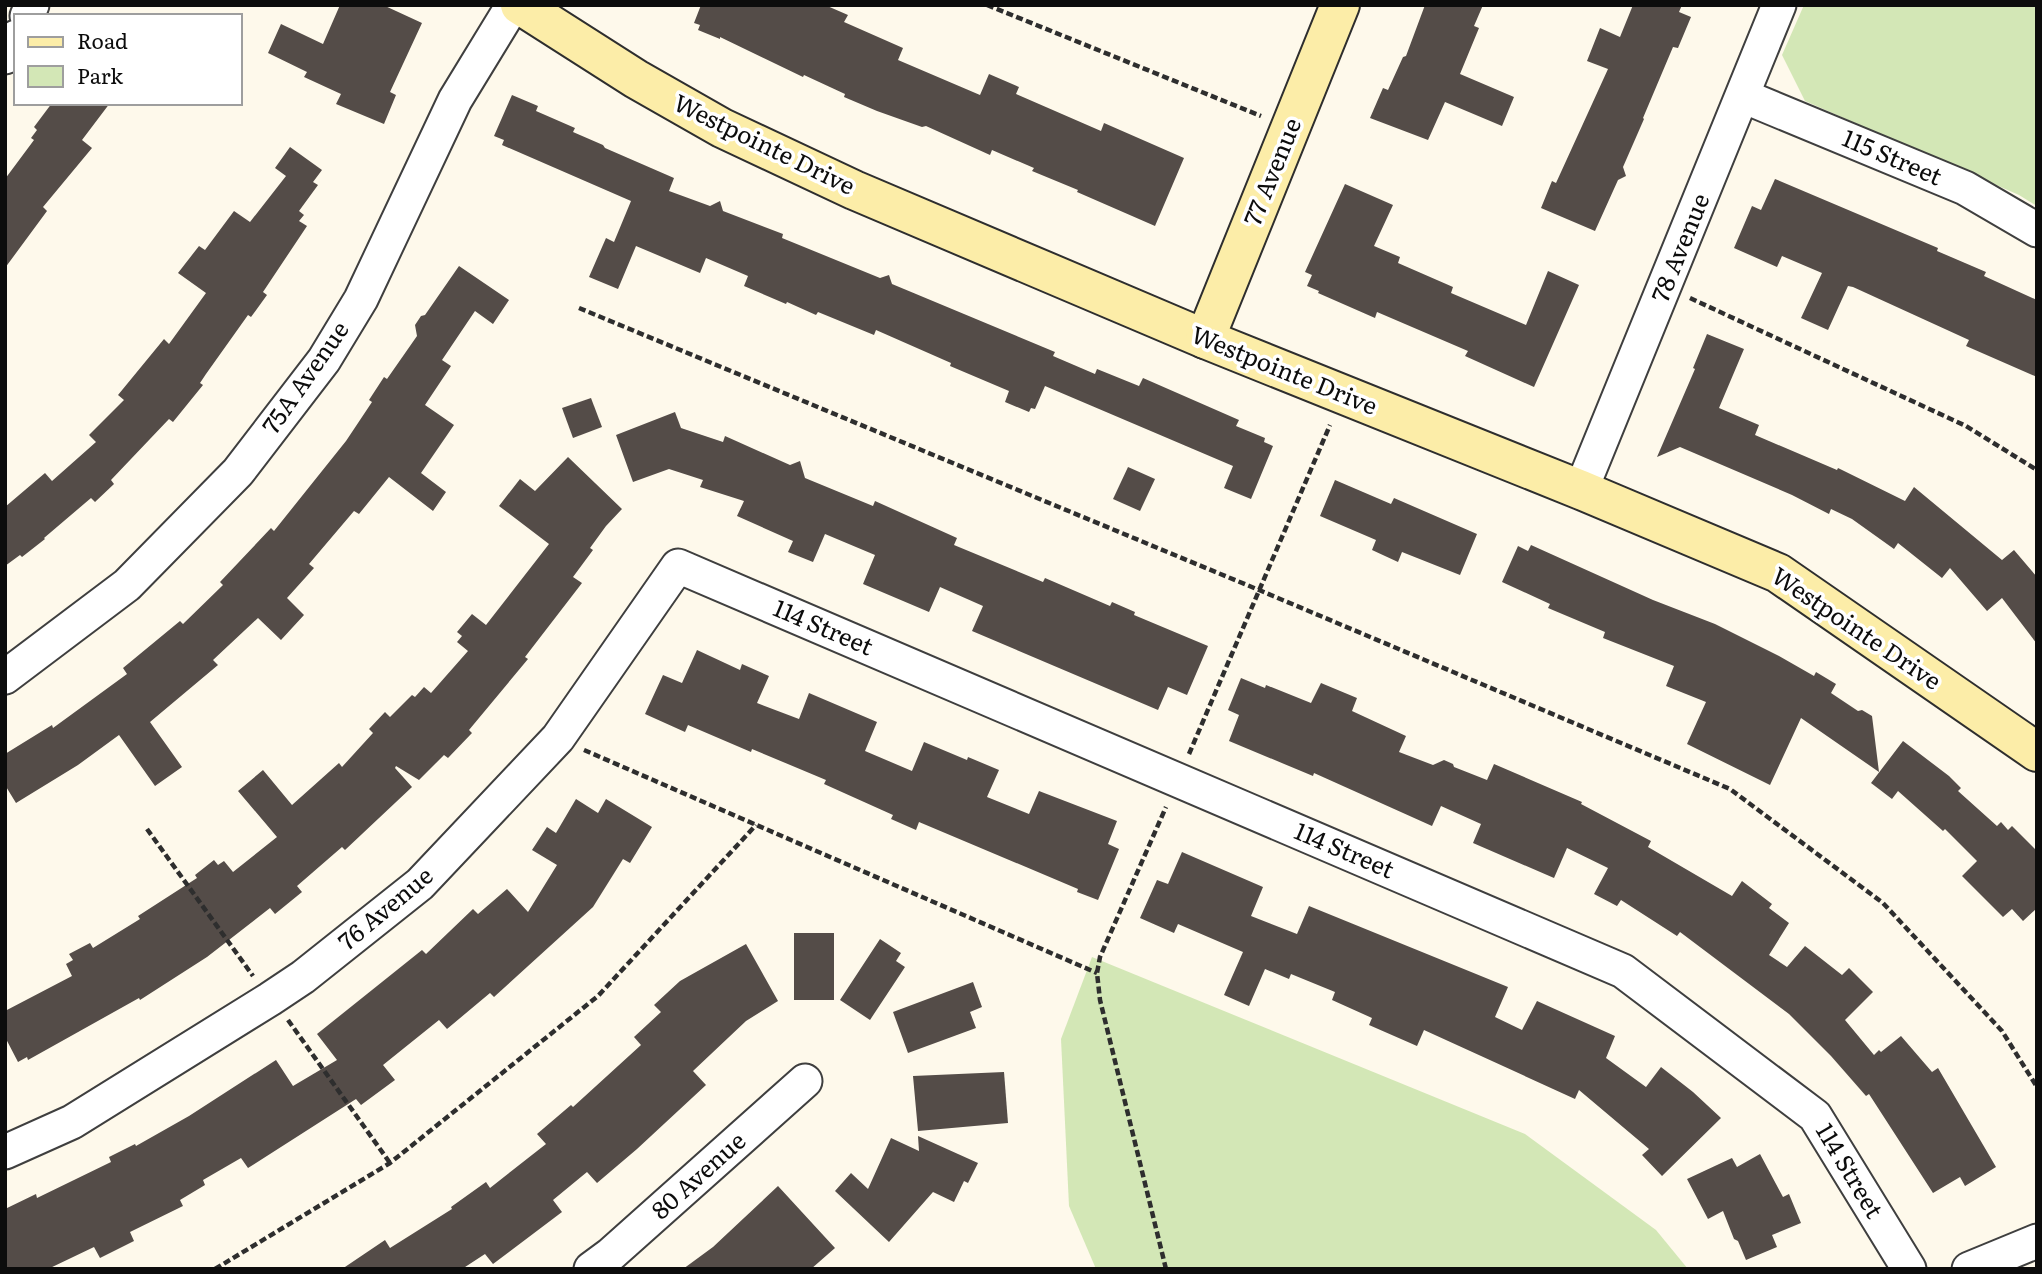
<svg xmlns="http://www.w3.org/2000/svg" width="2042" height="1274" viewBox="0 0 2042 1274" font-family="Literata,serif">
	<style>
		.green { fill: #d3e7b6 }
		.building { fill: #544c48 }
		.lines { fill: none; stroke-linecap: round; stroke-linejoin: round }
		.street-casing { stroke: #3f3f3f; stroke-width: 37 }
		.secondary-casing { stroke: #2e2e2e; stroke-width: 42 }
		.path { stroke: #2e2e2e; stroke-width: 4.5; stroke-dasharray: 7 3.5; stroke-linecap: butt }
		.street { stroke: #fff; stroke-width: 33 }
		.secondary { stroke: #fceda8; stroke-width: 38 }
		.labels { text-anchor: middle; stroke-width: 7; stroke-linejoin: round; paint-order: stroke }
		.street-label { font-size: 24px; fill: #0c0c0c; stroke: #fff }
	</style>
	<rect width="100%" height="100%" fill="#fef9eb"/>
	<g class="green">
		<polygon points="1804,5 2037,5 2037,206 2019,195 1805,101 1782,55"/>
		<polygon points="1092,957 1525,1134 1656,1230 1688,1269 1096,1269 1069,1206 1061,1039"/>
	</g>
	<g class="building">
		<polygon points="340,5 383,5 422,23 390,92 396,95 384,124 336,104 341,94 304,77 307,72 268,53 281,24 323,44"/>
		<polygon points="701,5 825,5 848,15 844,22 903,48 898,60 980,95 989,74 1019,87 1016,94 1101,131 1104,123 1184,158 1155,226 1077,192 1078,190 1032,171 1034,168 992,150 990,155 926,126 922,127 877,111 844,97 845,94 804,75 803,77 720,37 720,39 698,30 700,25 694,23"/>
		<polygon points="1425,5 1483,5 1474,26 1479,28 1460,74 1514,97 1502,126 1445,102 1428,140 1370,118 1383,88 1388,90 1403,57 1406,56"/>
		<polygon points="1633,5 1682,5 1679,12 1691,17 1678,48 1673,47 1643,118 1644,119 1623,167 1626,176 1618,180 1595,231 1541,208 1552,181 1556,183 1608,69 1587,61 1600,28 1620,37"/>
		<polygon points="512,95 538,106 536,111 575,128 573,132 603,145 605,148 674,178 669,191 710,206 720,201 723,211 783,234 782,238 880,278 889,275 892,284 1055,352 1053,356 1095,374 1097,369 1139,386 1143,378 1239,420 1236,426 1265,438 1264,442 1273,446 1251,499 1224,488 1233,466 1045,386 1035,409 1031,408 1029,412 1005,402 1009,391 950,366 951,363 876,330 874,335 818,312 816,315 787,302 786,304 744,286 748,276 706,258 700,273 636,246 618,289 589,277 606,238 614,242 631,201 502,145 504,140 494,136"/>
		<polygon points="52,103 110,103 82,140 92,148 43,207 47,211 5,268 5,179 34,140 31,138 37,130 34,127"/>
		<polygon points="290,147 322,170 313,182 318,185 299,211 304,215 299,221 307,226 263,292 267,295 251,317 248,315 206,374 200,383 203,385 173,422 169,419 111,480 114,484 95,502 91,498 44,538 45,539 22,557 20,555 5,566 5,507 45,473 52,481 96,442 89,435 124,400 118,395 164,339 169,344 206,293 178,273 199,246 205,250 234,211 250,222 286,176 275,168"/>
		<polygon points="1775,179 1938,248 1937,251 1986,272 1984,276 2037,300 2037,377 1966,346 1969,340 1853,287 1848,286 1828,330 1801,318 1822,273 1782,256 1777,267 1734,248 1752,206 1761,210"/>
		<polygon points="1345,184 1393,205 1374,246 1400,257 1398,263 1453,287 1451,293 1526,325 1548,271 1579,285 1534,387 1465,356 1468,351 1377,312 1375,318 1318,293 1319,291 1307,286 1312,275 1305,272"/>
		<polygon points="459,266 509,300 493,324 475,311 442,360 451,366 425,405 454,425 421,473 446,492 433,511 389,477 359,514 354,511 309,564 314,568 287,598 304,615 281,640 258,618 213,660 218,665 150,722 182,767 155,786 119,735 78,765 16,803 5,785 5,754 52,725 53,728 127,674 123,668 180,621 183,624 223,585 220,582 271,528 274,531 346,441 372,402 369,400 384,377 387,379 417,336 415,325 421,316 425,315"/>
		<polygon points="1707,334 1744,349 1719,408 1759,425 1755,435 1837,470 1838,468 1905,501 1914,487 2002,560 2014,550 2037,577 2037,644 2002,598 1987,611 1950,568 1942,578 1898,543 1894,549 1852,519 1831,509 1829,514 1792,495 1680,447 1657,457 1695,369 1693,368"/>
		<polygon points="591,398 602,427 573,438 562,408"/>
		<polygon points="675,412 681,428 723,442 725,436 790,465 800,461 805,478 873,506 875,501 957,538 954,545 1043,582 1045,578 1110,606 1112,602 1135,612 1134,615 1208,646 1187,695 1168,687 1158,710 972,631 983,606 940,587 929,612 863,584 875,555 825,534 813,562 788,552 793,541 737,516 744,501 700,487 703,480 669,469 633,482 616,435"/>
		<polygon points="568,457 622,509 606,526 590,548 593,550 573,577 582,583 525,657 528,659 469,730 472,733 448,758 444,755 419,780 396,766 395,768 412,787 345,850 342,847 297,886 302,892 275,914 270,908 207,957 140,1000 139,998 28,1060 27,1057 18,1062 5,1037 5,1011 72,976 66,964 73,960 69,954 90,943 93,948 140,919 138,916 197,878 195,875 214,860 218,865 224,861 233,872 277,837 238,791 263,770 292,805 339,763 342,767 373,733 369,729 385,712 390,717 412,695 415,697 424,687 431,693 468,651 457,642 462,636 457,632 472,614 486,625 549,544 499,506 520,479 535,491"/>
		<polygon points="1128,467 1155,479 1140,511 1113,499"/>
		<polygon points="1335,480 1391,504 1394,498 1477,534 1460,575 1402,552 1398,562 1372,550 1376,540 1320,516"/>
		<polygon points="1531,545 1653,600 1715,624 1779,656 1814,676 1816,672 1836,684 1831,693 1858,711 1862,710 1872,716 1879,772 1801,718 1770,785 1687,744 1706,702 1666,686 1674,666 1603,638 1605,632 1548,608 1550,604 1502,582 1518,546 1528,551"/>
		<polygon points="697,650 740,670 742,664 769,676 757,703 799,719 809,693 877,722 865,751 912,771 924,742 967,760 968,757 999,770 987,797 1029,814 1039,791 1117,821 1108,844 1119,849 1098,900 1077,892 1078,889 919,822 916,830 891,819 893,815 824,784 826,780 752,749 751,752 688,725 685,732 645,714 663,675 682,683"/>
		<polygon points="1241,678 1265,688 1266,685 1311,703 1321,683 1357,698 1352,711 1406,736 1399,752 1433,765 1444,760 1453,764 1454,767 1487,780 1494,764 1582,802 1581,804 1651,841 1648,847 1732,896 1742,881 1772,904 1769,908 1789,923 1769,955 1787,967 1805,946 1842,975 1849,968 1873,992 1845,1020 1874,1055 1879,1050 1881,1052 1901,1036 1932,1072 1938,1068 1996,1167 1965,1186 1960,1177 1933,1193 1869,1094 1866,1096 1831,1056 1789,1014 1680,932 1677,936 1621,900 1617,906 1594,894 1608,868 1567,848 1554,878 1473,843 1481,824 1441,806 1432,826 1314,773 1313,776 1229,741 1239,715 1228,710"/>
		<polygon points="1903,741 1949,776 1961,788 1958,791 1997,826 2001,822 2008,830 2012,826 2037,851 2037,908 2023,921 2012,909 2003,917 1962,876 1977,861 1945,829 1943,831 1898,791 1892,799 1871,783"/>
		<polygon points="576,799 598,813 606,799 652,827 630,863 623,859 593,907 494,997 490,993 447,1029 439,1020 383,1065 395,1080 361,1105 356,1099 248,1168 241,1158 203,1180 205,1185 180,1200 183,1206 130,1232 134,1241 100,1258 94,1247 48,1269 5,1269 5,1209 36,1194 37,1198 111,1162 109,1157 135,1144 136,1146 189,1116 276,1060 293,1086 337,1060 317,1034 422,950 426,954 473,909 478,914 507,889 528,912 557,865 532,850 547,827 556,833"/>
		<polygon points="1182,852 1263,887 1251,916 1297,934 1309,906 1508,987 1495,1017 1522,1030 1537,1001 1615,1036 1606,1058 1646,1087 1661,1067 1693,1092 1721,1118 1662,1176 1642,1155 1649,1149 1579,1090 1575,1099 1424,1030 1417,1046 1369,1025 1372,1018 1332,1000 1335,992 1291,974 1289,979 1265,969 1249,1006 1224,995 1243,952 1178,924 1174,933 1140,918 1157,880 1168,884"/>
		<rect x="794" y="933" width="40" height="67"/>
		<polygon points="880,939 901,953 896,961 905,967 870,1020 840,1000"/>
		<polygon points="746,944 778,1001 746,1021 693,1071 706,1085 637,1149 597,1183 587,1172 553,1200 562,1212 493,1264 485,1254 462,1269 342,1269 385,1240 390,1248 452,1209 451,1207 486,1182 490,1188 546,1144 537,1134 571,1105 573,1107 641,1045 634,1037 661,1012 654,1005 680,981"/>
		<polygon points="973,982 982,1007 970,1012 976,1028 908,1053 893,1012"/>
		<polygon points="1004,1072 1008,1123 918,1131 913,1076"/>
		<polygon points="918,1136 978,1163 968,1183 964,1181 954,1202 933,1192 889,1242 835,1191 851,1173 868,1189 891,1138 919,1151"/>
		<polygon points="1760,1154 1783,1197 1789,1194 1801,1223 1772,1235 1777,1247 1746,1260 1738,1241 1734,1239 1723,1211 1708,1219 1687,1179 1732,1158 1737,1167"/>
		<polygon points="778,1186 835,1248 811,1269 683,1269 713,1247"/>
	</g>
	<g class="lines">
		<g class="street-casing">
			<g id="street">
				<polyline points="27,16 32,5"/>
				<polyline points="5,57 16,37"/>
				<polyline points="1743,96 1965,188 2037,230"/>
				<polyline points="1581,490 1779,5"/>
				<polyline points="5,677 127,585 238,472 324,360 361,299 455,100 513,5"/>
				<polyline points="5,1152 72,1122 270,999 303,977 420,884 558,738 678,566 1623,971 1815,1116 1909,1269"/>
				<polyline points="591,1269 610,1255 805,1081"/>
				<polyline points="1969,1269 2037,1241"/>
			</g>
		</g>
		<g class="secondary-casing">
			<g id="secondary">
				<polyline points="520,5 636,79 722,128 854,190 1205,339 1581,490 1778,573 2037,752"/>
				<polyline points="1205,339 1340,5"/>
			</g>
		</g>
		<g class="path">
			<polyline points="987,5 1261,116"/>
			<polyline points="1690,298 1966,426 2037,470"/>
			<polyline points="579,308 1259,590 1730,789 1883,903 2002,1031 2037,1087"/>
			<polyline points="584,750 1097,973"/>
			<polyline points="1189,754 1330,425"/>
			<polyline points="147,829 253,976"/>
			<polyline points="288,1020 390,1163"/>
			<polyline points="215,1269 390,1163 598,996 756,825"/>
			<polyline points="1166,1269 1100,1000 1097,973 1100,957 1166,807"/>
		</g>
		<use href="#street" class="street"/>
		<use href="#secondary" class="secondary"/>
	</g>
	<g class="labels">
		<g class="street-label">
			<text transform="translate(764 145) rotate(26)" y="8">Westpointe Drive</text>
			<text transform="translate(1892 158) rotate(23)" y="8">115 Street</text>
			<text transform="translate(1273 172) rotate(-68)" y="8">77 Avenue</text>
			<text transform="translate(1681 248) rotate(-68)" y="8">78 Avenue</text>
			<text transform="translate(1284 371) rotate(22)" y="8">Westpointe Drive</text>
			<text transform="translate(306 378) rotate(-55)" y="8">75A Avenue</text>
			<text transform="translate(823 628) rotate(23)" y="8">114 Street</text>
			<text transform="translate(1856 629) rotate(34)" y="8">Westpointe Drive</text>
			<text transform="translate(1344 851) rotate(23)" y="8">114 Street</text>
			<text transform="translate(386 909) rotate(-40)" y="8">76 Avenue</text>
			<text transform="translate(1849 1171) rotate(59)" y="8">114 Street</text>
			<text transform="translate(699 1176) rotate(-42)" y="8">80 Avenue</text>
		</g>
	</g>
	<rect width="2042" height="1274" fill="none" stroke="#0c0c0c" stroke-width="14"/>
	<rect x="14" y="14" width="228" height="91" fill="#ffffff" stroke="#9e9e9e" stroke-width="2"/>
	<rect x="28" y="37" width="35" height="10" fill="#fceda8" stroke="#9e9e9e" stroke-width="2"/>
	<text x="77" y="49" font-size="21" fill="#0c0c0c">Road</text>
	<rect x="28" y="66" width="35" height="21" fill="#d3e7b6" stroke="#9e9e9e" stroke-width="2"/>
	<text x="77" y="84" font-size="21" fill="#0c0c0c">Park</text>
</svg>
